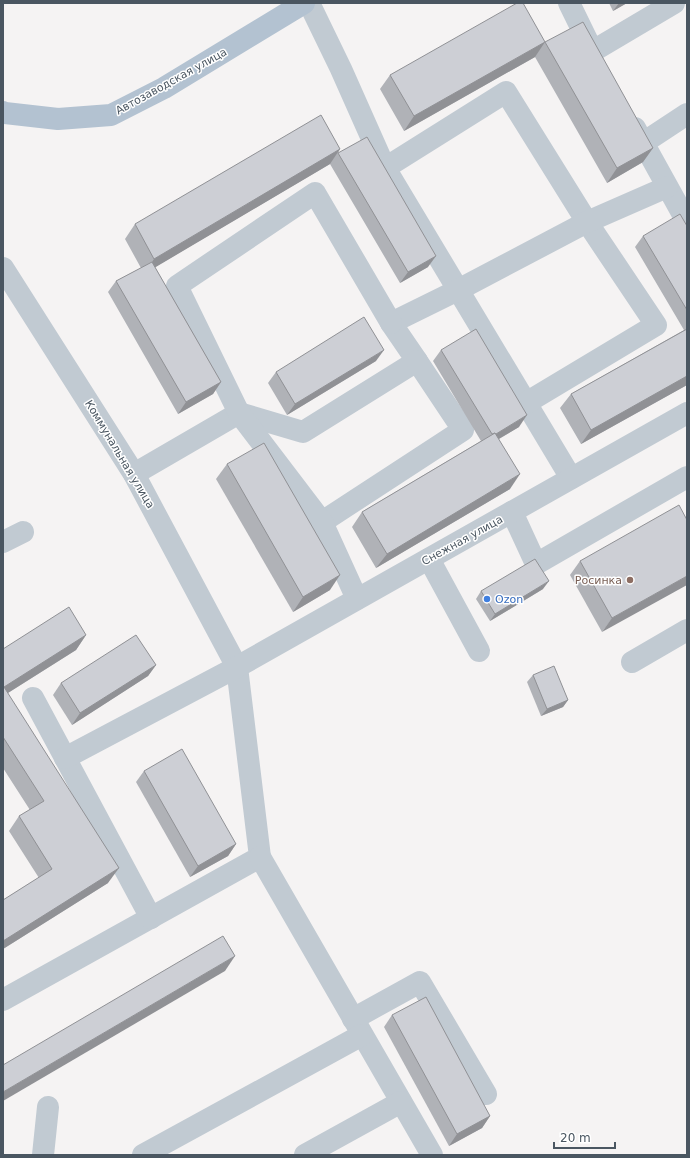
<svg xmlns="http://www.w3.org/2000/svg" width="690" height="1158" viewBox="0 0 690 1158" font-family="'DejaVu Sans',sans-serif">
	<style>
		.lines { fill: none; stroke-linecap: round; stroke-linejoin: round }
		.minor { stroke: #c1cad2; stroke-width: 22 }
		.major { stroke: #b3c2d1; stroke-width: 22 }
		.wall { fill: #b0b2b7 }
		.shaded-wall { fill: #909195 }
		.building { fill: #cdcfd5; stroke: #909195 }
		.education-dot { fill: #8d6e63; stroke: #fff; stroke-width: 1.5 }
		.shop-dot { fill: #3f7fe0; stroke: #fff; stroke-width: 1.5 }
		.labels { text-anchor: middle; stroke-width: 3; stroke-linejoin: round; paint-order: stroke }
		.street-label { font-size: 11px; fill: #4a5661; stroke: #fff }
		.education-label { font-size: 11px; fill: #785e54; stroke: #fff; text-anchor: end }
		.shop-label { font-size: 11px; fill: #366cbe; stroke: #fff; text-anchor: start }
	</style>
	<rect width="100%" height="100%" fill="#f5f3f3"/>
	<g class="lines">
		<g class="minor">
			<polyline points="309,3 341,69 385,168 571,478"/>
			<polyline points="569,3 592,50"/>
			<polyline points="593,51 674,3"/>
			<polyline points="635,128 687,222"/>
			<polyline points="643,143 687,114"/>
			<polyline points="385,168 506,92 587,222 656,325 526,403"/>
			<polyline points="3,268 134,474 237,667 260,857 3,1000"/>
			<polyline points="134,474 239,413 303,432 417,361 391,323 458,290 587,222 667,187"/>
			<polyline points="512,512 536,564 687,477"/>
			<polyline points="322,522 463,430 417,361"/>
			<polyline points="3,542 23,532"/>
			<polyline points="429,559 479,651"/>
			<polyline points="357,599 322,522 239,413 177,286 315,193 391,323"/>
			<polyline points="632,662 687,630"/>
			<polyline points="33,698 151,918"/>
			<polyline points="65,758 237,667 687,413"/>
			<polyline points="260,857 432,1155"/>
			<polyline points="353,1019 420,982 486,1094"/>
			<polyline points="43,1155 48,1107"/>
			<polyline points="143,1155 362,1035"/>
			<polyline points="305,1155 401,1102"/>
		</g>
		<polyline class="major" points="3,112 5,113 58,119 111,115 164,88 304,3"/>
	</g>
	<g class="wall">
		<polygon points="609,3 627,3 613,11"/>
		<polygon points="545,42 653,148 643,162 607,183 535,57 404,131 380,89 390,75"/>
		<polygon points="340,149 338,153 428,267 400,283 330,164 155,267 221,382 213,394 178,414 108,292 116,281 141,268 125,239 135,224"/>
		<polygon points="687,226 687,385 581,444 560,408 571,394 684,330 635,247 643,236"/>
		<polygon points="441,350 519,427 499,439 510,489 376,568 352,527 362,512 481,441 433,361"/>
		<polygon points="376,361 287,415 268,383 276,372"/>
		<polygon points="227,464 330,590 293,612 216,479"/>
		<polygon points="687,520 602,632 570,575 580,561"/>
		<polygon points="543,589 490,621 476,599 481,591"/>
		<polygon points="86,635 76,650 8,693 108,883 3,949 3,900 39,878 9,831 19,816 30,810 3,768 3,649"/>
		<polygon points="156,665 148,676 72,725 53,695 61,683"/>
		<polygon points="533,675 568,700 563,707 541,716 527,682"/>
		<polygon points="144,771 236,844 228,856 190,877 136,782"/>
		<polygon points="392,1015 490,1116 482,1128 449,1146 384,1027"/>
	</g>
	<g class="shaded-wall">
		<polygon points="619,3 627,3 613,11"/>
		<polygon points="545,42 535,57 404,131 414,116"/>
		<polygon points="653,148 643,162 607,183 617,168"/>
		<polygon points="340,149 330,164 144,274 154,259"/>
		<polygon points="436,256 428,267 400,283 408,272"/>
		<polygon points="384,350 376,361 287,415 295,404"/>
		<polygon points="687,376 687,385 581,444 591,430"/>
		<polygon points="221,382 213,394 178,414 186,402"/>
		<polygon points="527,415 519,427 485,447 493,436"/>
		<polygon points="520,474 510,489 376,568 387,554"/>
		<polygon points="340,575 330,590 293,612 303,597"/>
		<polygon points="687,576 687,585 602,632 612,618"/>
		<polygon points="549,581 543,589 490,621 495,614"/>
		<polygon points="86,635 76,650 3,696 4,687"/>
		<polygon points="156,665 148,676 72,725 80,713"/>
		<polygon points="568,700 563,707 541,716 547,709"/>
		<polygon points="236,844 228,856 190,877 198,866"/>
		<polygon points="119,868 108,883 3,949 3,941"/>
		<polygon points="235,956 225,971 3,1101 3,1092"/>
		<polygon points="490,1116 482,1128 449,1146 457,1134"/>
	</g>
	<g class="building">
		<polygon points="517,3 523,3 545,42 583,22 653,148 617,168 545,42 414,116 390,75"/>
		<polygon points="321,115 340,149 154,259 135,224"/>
		<polygon points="367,137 436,256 408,272 338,153"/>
		<polygon points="680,214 687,226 687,310 643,236"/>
		<polygon points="152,262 221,382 186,402 116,281"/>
		<polygon points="364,317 384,350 295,404 276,372"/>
		<polygon points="476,329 527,415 496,434 495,433 492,434 441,350"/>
		<polygon points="687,329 687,376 591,430 571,394"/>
		<polygon points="495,433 520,474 387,554 362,512"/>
		<polygon points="264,443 340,575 303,597 227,464"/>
		<polygon points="679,505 687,520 687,576 612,618 580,561"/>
		<polygon points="535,559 549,581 495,614 481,591"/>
		<polygon points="69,607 86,635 4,687 119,868 3,941 3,900 52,869 19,816 44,801 3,737 3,649"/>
		<polygon points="136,635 156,665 80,713 61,683"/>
		<polygon points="554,666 568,700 547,709 533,675"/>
		<polygon points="182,749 236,844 198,866 144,771"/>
		<polygon points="223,936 235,956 3,1092 3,1065"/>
		<polygon points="426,997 490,1116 457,1134 392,1015"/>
	</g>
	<circle class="education-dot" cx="630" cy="580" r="4"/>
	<circle class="shop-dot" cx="487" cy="599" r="4"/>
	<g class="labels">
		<g class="street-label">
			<text transform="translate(171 81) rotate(-29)" y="4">Автозаводская улица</text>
			<text transform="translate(120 454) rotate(59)" y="4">Коммунальная улица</text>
			<text transform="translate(462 540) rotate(-29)" y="4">Снежная улица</text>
		</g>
		<g class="education-label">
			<text x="622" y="584">Росинка</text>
		</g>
		<g class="shop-label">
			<text x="495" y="603">Ozon</text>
		</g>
	</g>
	<rect width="690" height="1158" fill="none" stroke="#4a5661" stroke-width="8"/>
	<path d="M554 1142v6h61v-6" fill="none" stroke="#4a5661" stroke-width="2"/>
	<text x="560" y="1142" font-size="12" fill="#4a5661" stroke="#ffffff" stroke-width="3" paint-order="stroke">20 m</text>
</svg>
